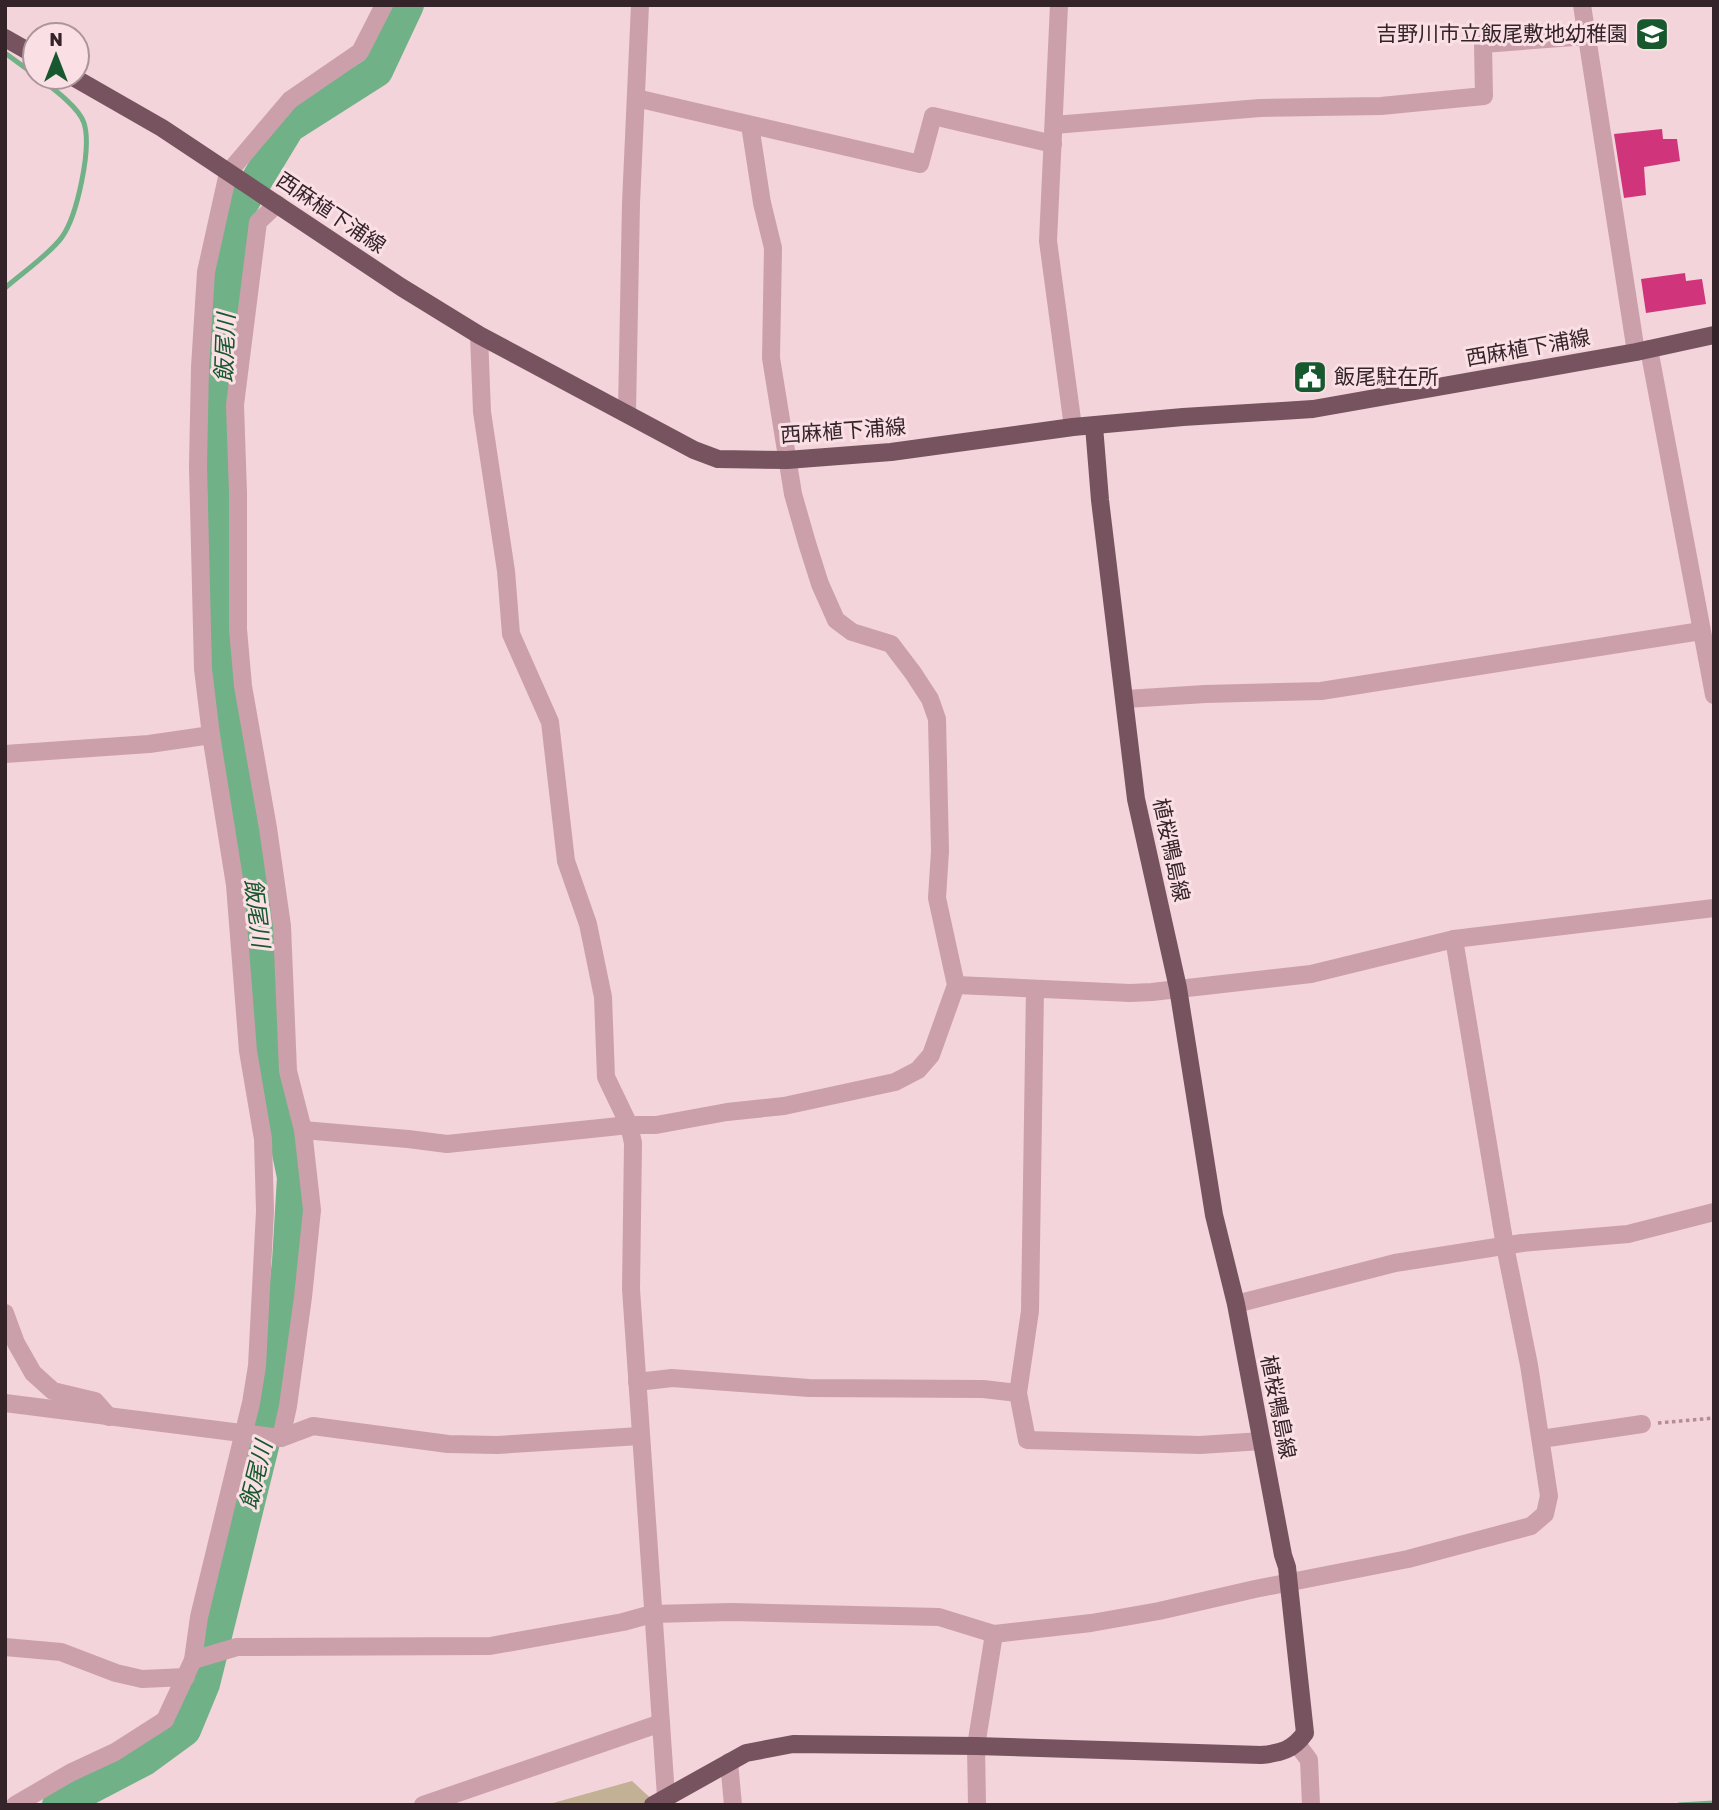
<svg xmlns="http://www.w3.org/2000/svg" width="1719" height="1810" viewBox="0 0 1719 1810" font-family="Rubik,'Noto Sans JP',sans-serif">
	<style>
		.green { fill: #c2b194 }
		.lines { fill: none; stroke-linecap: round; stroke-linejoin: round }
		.stream { stroke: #71b187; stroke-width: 5 }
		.river { stroke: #71b187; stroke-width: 32 }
		.building { fill: #d0357c }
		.path { stroke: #b68a96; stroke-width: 3.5; stroke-dasharray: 3.5 3.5; stroke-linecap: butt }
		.minor { stroke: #cba0aa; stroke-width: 18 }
		.major { stroke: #775360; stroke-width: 18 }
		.labels { text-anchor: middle; stroke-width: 6; stroke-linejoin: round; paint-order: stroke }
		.poi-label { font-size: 21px; fill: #34242a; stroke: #fae0e5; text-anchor: end }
		.street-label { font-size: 21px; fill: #34242a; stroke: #fae0e5 }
		.water-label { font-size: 23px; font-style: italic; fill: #17582e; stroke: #fae0e5 }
	</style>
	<rect width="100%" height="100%" fill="#f2d4da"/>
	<polygon class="green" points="632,1781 658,1805 546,1805"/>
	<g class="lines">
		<g class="stream">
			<polyline points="5,53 35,75"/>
			<path d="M5,288c16,-14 46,-35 57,-51 15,-21 30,-89 22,-114 -5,-16 -33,-36 -46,-46"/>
			<polyline points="1679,1805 1714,1803"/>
		</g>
		<polyline class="river" points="58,1805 144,1760 185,1730 204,1684 271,1414 288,1262 293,1177 274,1086 261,941 226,678 222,423 229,273 238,211 289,127 377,71 408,5"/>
	</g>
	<g class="building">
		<polygon points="1662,129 1663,139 1677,139 1680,161 1644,167 1646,195 1624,198 1614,134"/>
		<polygon points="1685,273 1686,281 1702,279 1706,304 1646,313 1641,279"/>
	</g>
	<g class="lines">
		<polyline class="path" points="1658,1423 1714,1418"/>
		<g class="minor">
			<polyline points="1059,5 1048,241 1073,427"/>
			<polyline points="1582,5 1636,352"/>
			<polyline points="636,98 920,164 933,116 1053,144"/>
			<polyline points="1054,125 1260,108 1381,106 1484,96 1483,44 1587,36"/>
			<polyline points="277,204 258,222 235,405 238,493 238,629 243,686 268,828 282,926 288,1071 303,1130 312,1210 303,1297 288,1406 281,1438"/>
			<polyline points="479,335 482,412 506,571 511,634 550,722 566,861 588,924 603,997 606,1077 629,1125 633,1143 631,1289 666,1796"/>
			<polyline points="1649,349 1714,695"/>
			<polyline points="627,412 631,203 640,5"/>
			<polyline points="1126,699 1205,694 1321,691 1701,631"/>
			<polyline points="5,754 149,744 211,735"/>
			<polyline points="956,985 1130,993 1152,992 1311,974 1454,939 1714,908"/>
			<polyline points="303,1130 408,1139 447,1144 629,1125 656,1125 727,1112 784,1106 895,1082 918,1070 931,1055 956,985 937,898 940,851 937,719 930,699 913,673 891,644 852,632 836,620 820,584 807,543 793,494 771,358 773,248 762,203 750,125"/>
			<polyline points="1236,1304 1395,1263 1522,1243 1628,1234 1714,1212"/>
			<polyline points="5,1313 16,1343 33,1373 53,1391 95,1401 109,1417"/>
			<polyline points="637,1382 672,1378 809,1388 983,1389 1018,1393 1027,1440 1200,1445 1262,1441"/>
			<polyline points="1018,1393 1030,1311 1035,989"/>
			<polyline points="5,1403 281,1438 313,1426 448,1444 497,1445 640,1436"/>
			<polyline points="1541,1439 1642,1424"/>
			<polyline points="5,1647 61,1652 116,1673 142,1679 186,1677"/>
			<polyline points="193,1660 237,1647 490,1646 623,1622 652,1614 731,1612 939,1617 994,1634 1091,1623 1159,1611 1255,1589 1408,1559 1531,1526 1545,1514 1549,1496 1529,1365 1505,1246 1454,939"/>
			<polyline points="1297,1744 1309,1760 1311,1805"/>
			<polyline points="729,1762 733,1805"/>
			<polyline points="15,1805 70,1773 115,1752 165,1720 193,1660 199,1617 251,1403 257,1366 265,1211 263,1139 248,1051 235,885 211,735 203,669 198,466 200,367 206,272 228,173 290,100 360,52 384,5"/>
			<polyline points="423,1805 661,1723"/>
			<polyline points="977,1805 976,1746 994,1634"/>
		</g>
		<g class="major">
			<polyline points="5,38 35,55"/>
			<polyline points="73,77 162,128 401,287 479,335 694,450 718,459 787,460 891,452 1073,427 1183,417 1313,409 1636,352 1714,335"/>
			<path d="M653,1805l93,-52 47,-9 183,2 285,9c20,-2 32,-5 44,-22l-18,-166 -4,-12 -47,-251 -22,-89 -36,-227 -42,-189 -36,-299 -6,-74"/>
		</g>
	</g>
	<defs>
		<g id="school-square" transform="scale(1.75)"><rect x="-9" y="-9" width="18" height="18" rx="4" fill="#17582e" stroke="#fae0e5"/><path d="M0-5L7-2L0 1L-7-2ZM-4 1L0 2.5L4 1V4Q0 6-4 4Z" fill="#fff"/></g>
		<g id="civic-square" transform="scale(1.75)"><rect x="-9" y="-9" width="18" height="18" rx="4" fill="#17582e" stroke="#fae0e5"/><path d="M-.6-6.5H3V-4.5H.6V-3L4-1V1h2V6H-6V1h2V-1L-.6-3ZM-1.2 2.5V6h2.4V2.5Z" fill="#fff"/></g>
	</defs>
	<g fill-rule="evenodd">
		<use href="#school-square" x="1652" y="34"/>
		<use href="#civic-square" x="1310" y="377"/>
	</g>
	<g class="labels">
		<g class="poi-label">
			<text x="1628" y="41">吉野川市立飯尾敷地幼稚園</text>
			<text x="1334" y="384" text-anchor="start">飯尾駐在所</text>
		</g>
		<g class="street-label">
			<text transform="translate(331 213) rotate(34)" y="7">西麻植下浦線</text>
			<text transform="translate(1528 348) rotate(-10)" y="7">西麻植下浦線</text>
			<text transform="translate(843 431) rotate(-4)" y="7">西麻植下浦線</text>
			<text transform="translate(1171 850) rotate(78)" y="7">植桜鴨島線</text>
			<text transform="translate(1278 1407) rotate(79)" y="7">植桜鴨島線</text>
		</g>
		<g class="water-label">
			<text transform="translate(225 348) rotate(-88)" y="8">飯尾川</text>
			<text transform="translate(257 913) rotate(83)" y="8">飯尾川</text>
			<text transform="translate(256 1475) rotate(-76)" y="8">飯尾川</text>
		</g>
	</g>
	<rect width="1719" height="1810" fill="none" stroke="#34242a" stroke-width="14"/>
	<g transform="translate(56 56)"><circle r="33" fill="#fae0e5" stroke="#ab959a" stroke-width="2"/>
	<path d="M0-5L12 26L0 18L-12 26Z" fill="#17582e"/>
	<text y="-10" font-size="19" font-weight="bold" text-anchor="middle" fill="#34242a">N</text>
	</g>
</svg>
